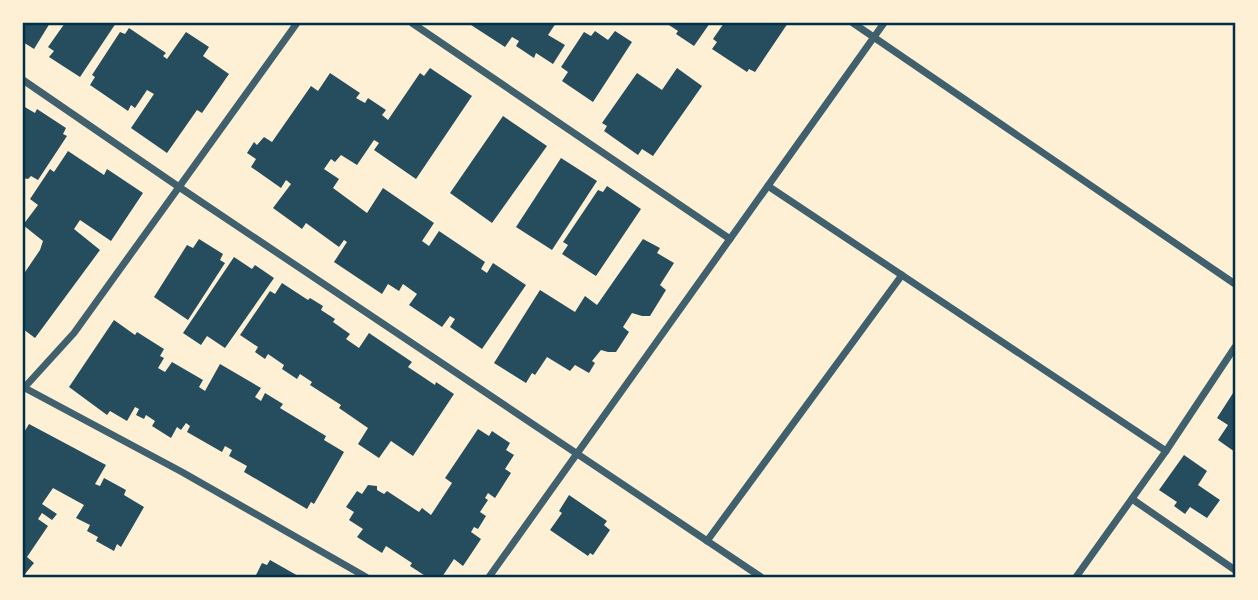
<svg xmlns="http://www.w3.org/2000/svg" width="1258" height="600" viewBox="0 0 1258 600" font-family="'Work Sans',sans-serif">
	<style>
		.building { fill: #264d5e }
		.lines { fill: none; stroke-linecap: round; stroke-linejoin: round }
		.minor { stroke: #3f606c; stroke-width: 7 }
		.neatline { fill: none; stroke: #003049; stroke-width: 2.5 }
	</style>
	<rect width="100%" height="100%" fill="#fdf0d5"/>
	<g class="building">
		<polygon points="23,23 50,23 34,49 23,42"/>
		<polygon points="65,23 116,23 80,77 49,57 54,51 48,47"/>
		<polygon points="472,23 556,23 548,35 565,45 553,64 536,53 534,58 516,46 519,41 512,37 505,47 471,25"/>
		<polygon points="666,23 710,23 694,46 676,34 678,31"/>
		<polygon points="724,23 788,23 755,72 749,69 747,72 712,49 717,42 713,39"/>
		<polygon points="129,28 166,53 163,56 167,59 186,32 209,47 203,56 229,74 202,113 197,110 167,153 131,128 154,94 147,90 135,108 131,105 128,111 90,85 95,77 92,75 120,32 125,34"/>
		<polygon points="595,31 608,40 615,31 632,42 593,102 562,81 568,72 561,67 584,32 591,36"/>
		<polygon points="430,68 472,96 416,179 374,150 379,143 374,140 357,165 341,155 335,162 331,159 324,169 339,179 333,188 367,213 383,188 434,223 422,241 429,246 439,231 485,262 481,269 487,273 493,263 526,285 482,349 450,327 455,319 450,316 442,327 409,305 417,294 403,284 399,291 388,284 382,294 334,262 347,242 344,240 339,247 306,223 302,229 273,208 291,184 286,180 281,188 251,167 256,159 247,153 254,142 257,145 264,137 272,142 311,86 318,91 330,73 360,93 356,98 365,103 368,98 386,110 382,115 388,120 420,73 424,76"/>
		<polygon points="677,68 702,86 653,156 642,149 638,155 604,131 607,126 602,123 637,73 662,90"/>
		<polygon points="23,106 35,113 37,109 66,128 63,134 67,136 38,180 31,176 28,179 23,178"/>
		<polygon points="503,116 547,146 492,223 450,193"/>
		<polygon points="68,151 104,175 107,169 143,193 111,241 80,220 74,229 100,250 35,338 23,329 23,275 40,250 43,241 23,225 38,205 30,199 50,169 54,172"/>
		<polygon points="561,158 597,181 552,250 516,227"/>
		<polygon points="607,186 641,209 596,276 562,254 568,245 563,242 598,190 603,192"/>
		<polygon points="199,239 223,254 220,260 225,263 188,320 154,297 187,245 193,248"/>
		<polygon points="643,239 660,248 657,253 674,263 660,285 666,290 650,316 642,316 632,313 623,327 629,332 616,352 608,352 601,350 592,361 595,363 589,373 575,365 570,371 547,357 535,375 532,373 526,383 494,363 540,290 575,312 585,296 597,305"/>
		<polygon points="234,257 252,269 255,265 274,278 225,348 207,336 201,345 183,333"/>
		<polygon points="282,283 308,300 310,298 323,306 321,310 335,319 333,322 350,334 346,339 359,348 369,333 412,362 408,367 435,385 436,382 454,394 413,456 391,441 379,458 358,444 368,428 339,408 341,405 310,385 312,382 300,374 297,379 282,369 284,365 268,354 265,359 255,352 258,347 240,335 270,291 275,294"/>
		<polygon points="114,320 135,335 137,332 164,349 160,356 164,358 158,368 165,372 172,362 203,380 199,387 205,391 220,364 261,388 255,397 261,401 265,393 283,404 280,408 326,436 324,440 344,452 314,504 311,502 307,509 244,472 247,466 229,456 232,450 225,446 222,452 187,432 190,426 186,423 181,430 177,427 171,438 152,426 155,421 146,415 144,419 136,415 139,409 135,407 127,421 110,411 107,415 69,387"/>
		<polygon points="1235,390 1235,452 1218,440 1228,425 1217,418"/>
		<polygon points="29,424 106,465 95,484 100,486 104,478 126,490 124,495 144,507 121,547 117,544 114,551 96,541 98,537 87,531 90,525 76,518 84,505 53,488 42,504 57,514 52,520 42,513 38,519 48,526 27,557 34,563 25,574 23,572 23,434"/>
		<polygon points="478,429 489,436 492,431 510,443 506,450 514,455 505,469 511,473 495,498 488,493 485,498 488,500 480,512 486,516 478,529 474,527 471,532 481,539 463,566 454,559 442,577 437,577 433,575 432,577 427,577 410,566 412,563 386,546 382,553 357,537 363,529 349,520 354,512 346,507 357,491 362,494 368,485 377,486 377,490 384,494 387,491 419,512 422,508 431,515 452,483 445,478"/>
		<polygon points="1184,455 1207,471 1198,485 1220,500 1207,518 1190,507 1185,514 1174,506 1177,502 1159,490"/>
		<polygon points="569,495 607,521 604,525 610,530 593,555 590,553 588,556 550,530 562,513 559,511"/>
		<polygon points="270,560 300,577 255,577 262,563 267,565"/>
	</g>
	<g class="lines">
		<g class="minor">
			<polyline points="412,23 730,239"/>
			<polyline points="853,23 1235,284"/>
			<polyline points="23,80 179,187 761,577"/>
			<polyline points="768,186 1166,451"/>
			<polyline points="23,387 182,472 366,577"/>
			<polyline points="23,389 74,333 297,23"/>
			<polyline points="1132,499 1235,570"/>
			<polyline points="707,541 902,275"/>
			<polyline points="489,577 884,23"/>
			<polyline points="1076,577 1166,451 1235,347"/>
		</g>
	</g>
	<rect width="1258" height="600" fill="none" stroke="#fdf0d5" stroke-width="49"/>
	<rect x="24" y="24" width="1210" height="552" class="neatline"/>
</svg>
